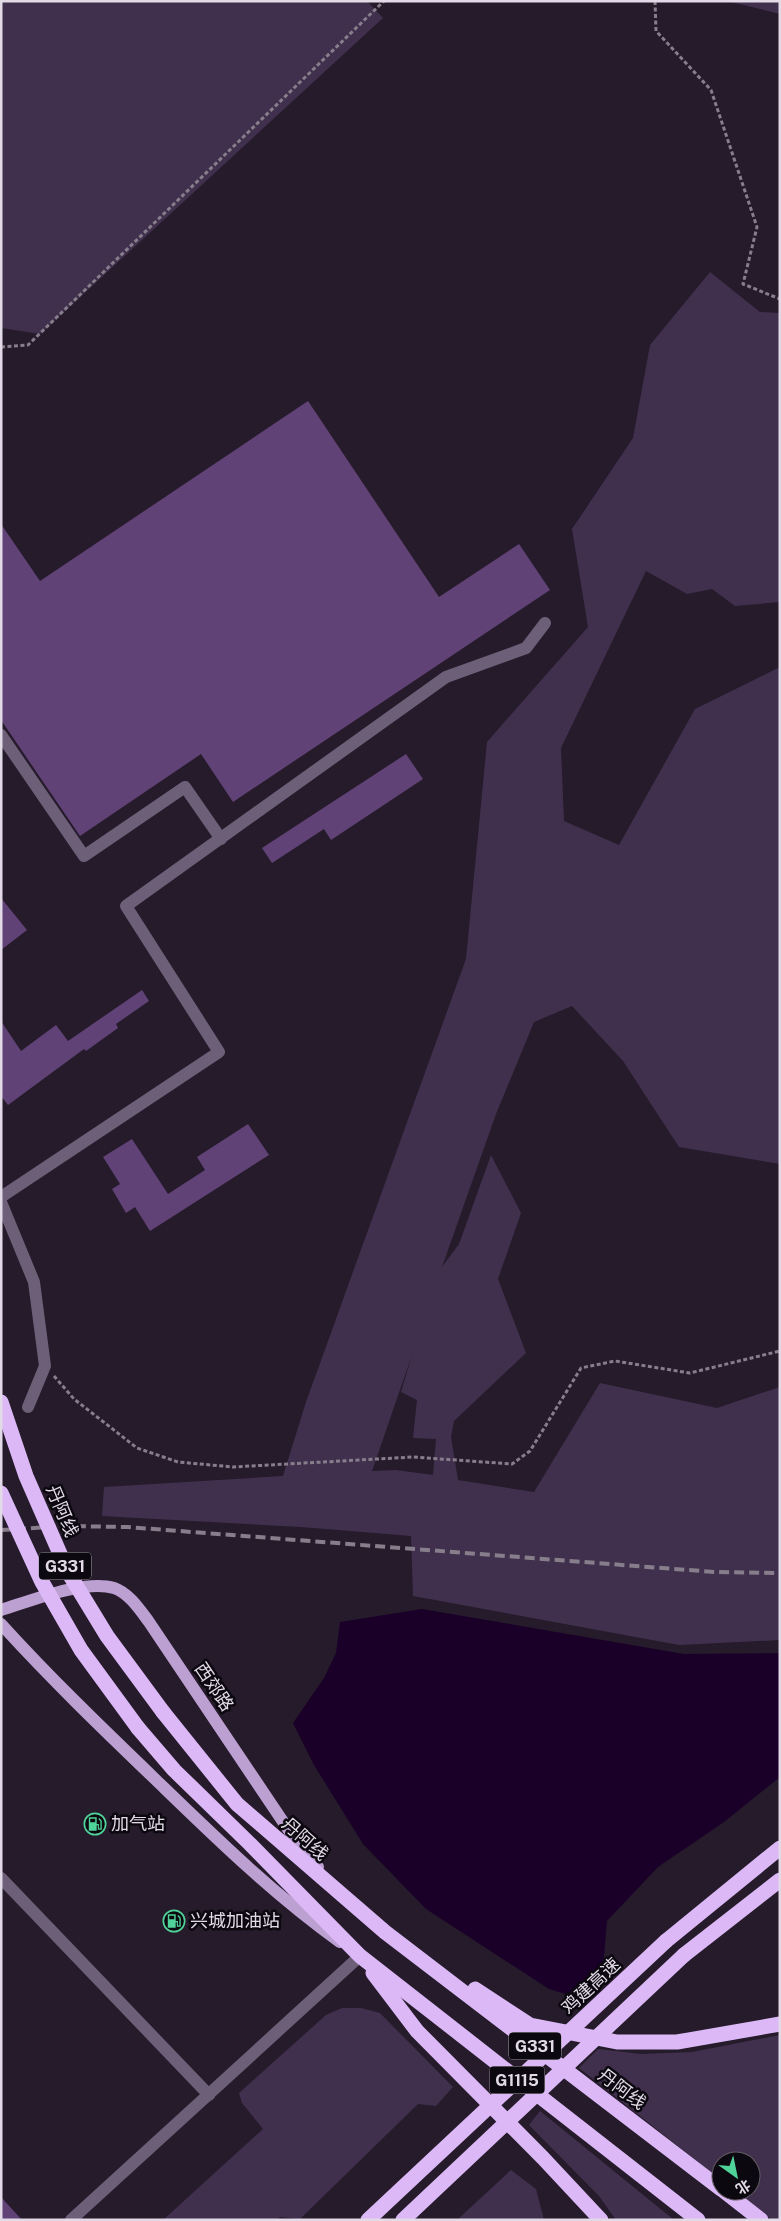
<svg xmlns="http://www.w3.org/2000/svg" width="781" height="2221" viewBox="0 0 781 2221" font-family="'Public Sans','Noto Sans SC',sans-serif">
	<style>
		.green { fill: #41304d; fill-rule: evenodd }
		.water { fill: #1a0029 }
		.building { fill: #614276 }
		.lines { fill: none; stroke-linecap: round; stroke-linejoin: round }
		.path { stroke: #877e8c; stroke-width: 3; stroke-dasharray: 4 2.5; stroke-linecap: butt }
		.minor { stroke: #6d5f78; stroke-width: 12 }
		.major { stroke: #bda0d2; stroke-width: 12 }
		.highway { stroke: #dcb9f6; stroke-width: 15 }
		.rail { stroke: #877e8c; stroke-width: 4; stroke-dasharray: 10 5; stroke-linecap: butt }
		.highway-bridge { stroke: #dcb9f6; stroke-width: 15 }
		.labels { text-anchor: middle; stroke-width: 5; stroke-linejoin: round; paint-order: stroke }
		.shield { fill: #0c080f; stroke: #a29ca6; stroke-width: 1 }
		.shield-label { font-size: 16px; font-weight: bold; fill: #e2dbe7 }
		.street-label { font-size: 18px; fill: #e2dbe7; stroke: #0c080f }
		.poi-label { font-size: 18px; fill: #e2dbe7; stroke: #0c080f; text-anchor: start }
	</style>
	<rect width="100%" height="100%" fill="#251b2b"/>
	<g class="green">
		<polygon points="1,1 367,1 383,18 40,334 1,328"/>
		<polygon points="727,1 780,1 780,14"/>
		<path d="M710,272l50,40 20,1v289l-45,4 -23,-17 -25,5 -41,-23 -85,177 3,73 55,24 76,-136 83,-41 2,1v495l-101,-17 -56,-86 -51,-55 -38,16 -38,92 -54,153 17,-23 32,-89 30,58 -23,66 28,74 -72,68 -3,16 7,43 76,12 66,-109 117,25 63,-21v253l-101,5 -266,-49 -2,-60 -110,-9 -199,-11 2,-29 179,-11 23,-74 160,-443 21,-217 101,-115 -16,-98 61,-91 17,-93zM412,1355l-11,37 16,8 -4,38 23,1 -3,36 -37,-5 -24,1z"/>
		<polygon points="342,2008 361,2008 380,2013 453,2087 436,2106 418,2104 300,2219 280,2217 277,2220 163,2220 263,2129 242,2103 239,2093 326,2015"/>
		<polygon points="780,2035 780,2220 772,2220 735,2191 751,2191 751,2161 721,2161 721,2180 579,2068 598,2049 641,2054 692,2052"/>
		<polygon points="540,2111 674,2220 616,2220 599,2196 529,2125"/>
		<polygon points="511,2170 536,2189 544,2220 457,2220"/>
	</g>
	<polygon class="water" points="422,1609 684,1654 780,1653 780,1777 724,1822 658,1867 607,1921 604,1956 598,1979 572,1996 549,1989 426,1909 363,1844 314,1765 293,1723 324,1678 336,1653 340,1622"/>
	<g class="building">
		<polygon points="308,401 439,597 519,544 550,590 233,802 201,754 80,836 1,720 1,524 40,581"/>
		<polygon points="406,754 423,779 331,840 324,829 272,863 262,848"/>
		<polygon points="1,898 27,930 1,950"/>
		<polygon points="142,990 149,1001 116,1024 118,1028 86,1051 84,1049 8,1105 1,1096 1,1021 21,1051 56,1025 68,1041"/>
		<polygon points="248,1124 269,1155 150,1231 135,1207 126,1213 112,1189 120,1184 103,1157 132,1139 168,1194 205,1170 197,1157"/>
		<polygon points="1,2197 22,2220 1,2220"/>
	</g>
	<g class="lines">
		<g class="path">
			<polyline points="655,1 656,31 711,90 757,227 743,284 780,299"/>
			<polyline points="1,347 28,345 384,1"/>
			<polyline points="54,1376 74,1399 137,1448 178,1462 233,1467 413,1457 512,1464 530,1451 581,1368 615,1361 690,1373 780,1351"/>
		</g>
		<g class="minor">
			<polyline points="1,735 84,856 185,787 221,839"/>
			<polyline points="1,1197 219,1052 126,906 446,677 526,648 545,623"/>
			<polyline points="1,1202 34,1282 45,1366 28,1407"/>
			<polyline points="1,1878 209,2095"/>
			<polyline points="71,2220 360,1956"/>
		</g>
		<g class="major">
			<path d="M1,1610c29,-9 84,-31 113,-22 15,5 26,22 35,34l151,225 18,20"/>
			<path d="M1,1624c49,54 102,105 155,156 59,57 117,114 184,162"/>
		</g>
		<g class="highway">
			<polyline points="163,1712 237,1804 385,1932 721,2189"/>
			<polyline points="138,1728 174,1770 250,1844 360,1956 698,2220"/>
			<polyline points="666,1941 780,1848"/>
			<polyline points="684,1955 780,1880"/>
			<polyline points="373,1973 417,2031 543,2158 601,2220"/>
			<polyline points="475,1989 530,2025 617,2042 677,2042 780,2024"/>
			<polyline points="724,2191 761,2220"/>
		</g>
		<polyline class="rail" points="1,1530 68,1526 127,1527 714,1572 780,1573"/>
		<g class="highway-bridge">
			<polyline points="1,1402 26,1476 68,1572 107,1636 163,1712"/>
			<polyline points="1,1493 42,1582 81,1650 138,1728"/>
			<polyline points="368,2220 666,1941"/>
			<polyline points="403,2220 684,1955"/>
		</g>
	</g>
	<defs>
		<g id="fuel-ring" transform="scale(1.125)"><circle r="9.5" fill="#0c080f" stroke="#4fd399" stroke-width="1.5"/><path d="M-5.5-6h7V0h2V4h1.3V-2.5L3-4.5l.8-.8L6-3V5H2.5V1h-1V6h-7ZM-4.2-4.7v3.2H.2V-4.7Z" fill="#4fd399"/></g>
	</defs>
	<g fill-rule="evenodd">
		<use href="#fuel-ring" x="95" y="1824"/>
		<use href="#fuel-ring" x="174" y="1921"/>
	</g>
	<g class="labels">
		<g class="shield">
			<rect x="39" y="1552.5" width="52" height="27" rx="4"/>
			<rect x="509" y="2032.5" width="52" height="27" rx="4"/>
			<rect x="489.5" y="2066.5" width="55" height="27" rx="4"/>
		</g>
		<g class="shield-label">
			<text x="65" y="1572">G331</text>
			<text x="535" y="2052">G331</text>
			<text x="517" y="2086">G1115</text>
		</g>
		<g class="street-label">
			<text transform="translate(62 1511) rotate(67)" y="6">丹阿线</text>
			<text transform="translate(214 1687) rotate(56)" y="6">西郊路</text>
			<text transform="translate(305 1839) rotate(41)" y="6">丹阿线</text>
			<text transform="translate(591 1986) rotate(-43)" y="6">鸡建高速</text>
			<text transform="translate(622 2089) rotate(37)" y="6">丹阿线</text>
		</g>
		<g class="poi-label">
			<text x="111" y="1830">加气站</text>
			<text x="190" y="1927">兴城加油站</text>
		</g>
	</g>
	<rect width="781" height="2221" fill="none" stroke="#e2dbe7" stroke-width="5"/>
	<g transform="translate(736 2176) rotate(147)"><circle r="24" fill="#0c080f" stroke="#625c65"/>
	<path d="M0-4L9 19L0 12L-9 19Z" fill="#4fd399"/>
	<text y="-8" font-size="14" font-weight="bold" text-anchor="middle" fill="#e2dbe7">北</text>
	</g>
</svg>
